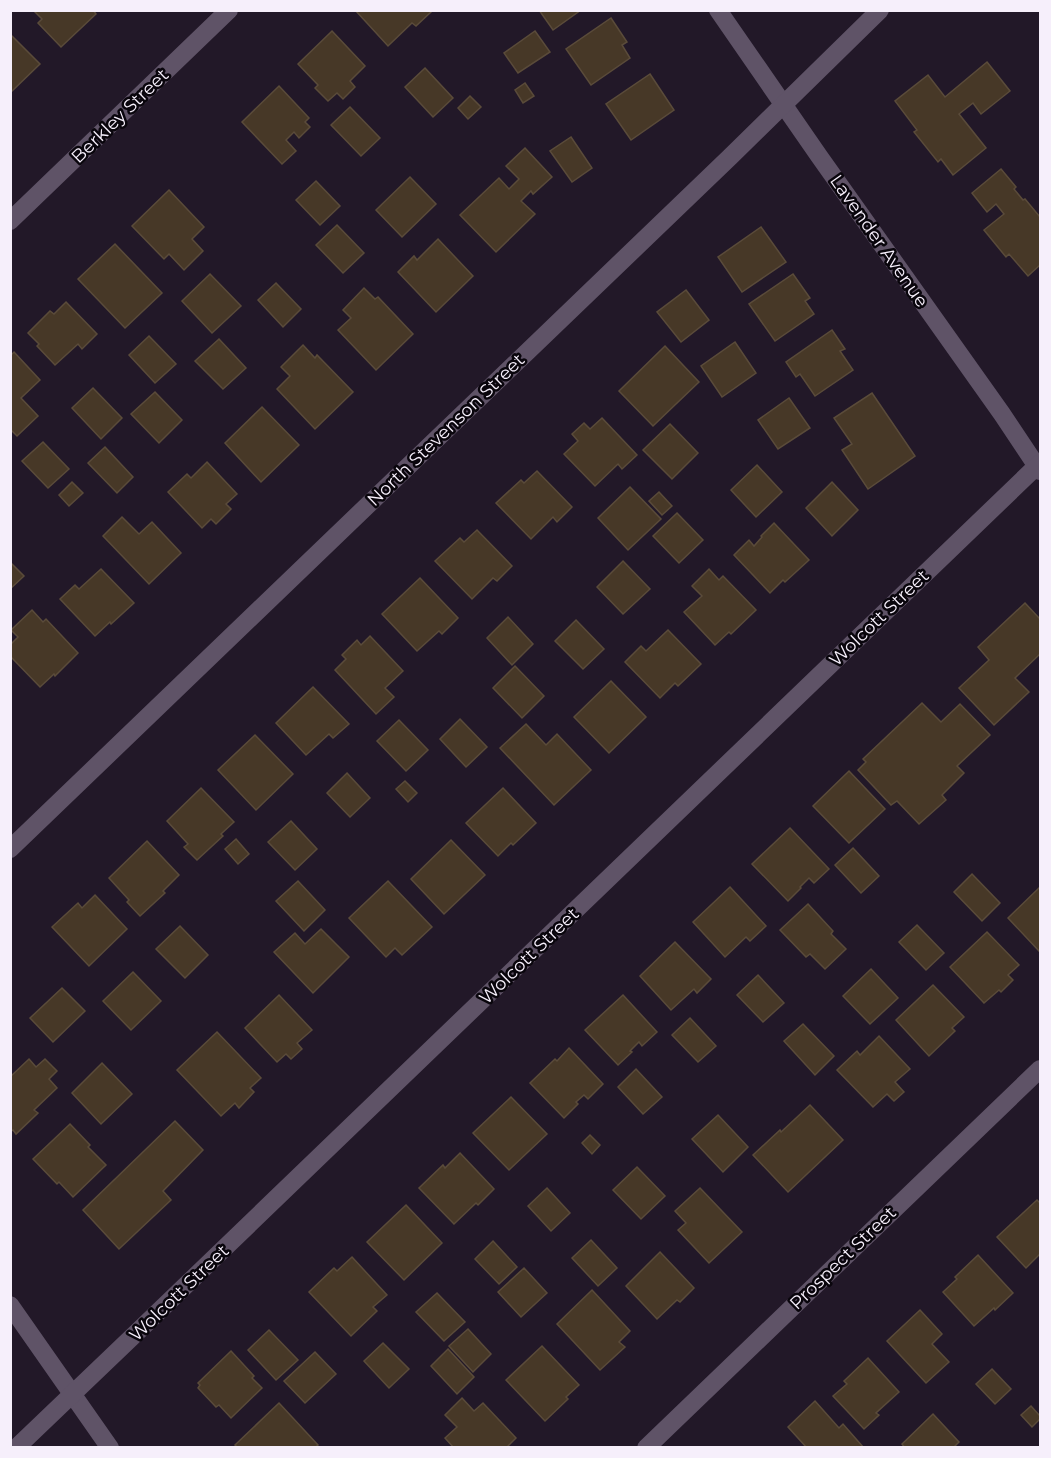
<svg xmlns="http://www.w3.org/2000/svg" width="1051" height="1458" viewBox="0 0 1051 1458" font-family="Montserrat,sans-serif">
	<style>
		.building { fill: #473827; stroke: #5a4b3a; stroke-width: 1.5 }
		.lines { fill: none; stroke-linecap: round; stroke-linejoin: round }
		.street { stroke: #5f5367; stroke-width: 18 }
		.labels { text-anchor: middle; stroke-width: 5; stroke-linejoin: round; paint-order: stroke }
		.street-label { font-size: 18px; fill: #f6effb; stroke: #09050c }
	</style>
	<rect width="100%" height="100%" fill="#221828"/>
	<g class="building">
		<polygon points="33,10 93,10 96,14 61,47 38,23 42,19"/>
		<polygon points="355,10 429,10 431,12 416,26 412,23 388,46"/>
		<polygon points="539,10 581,10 553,30"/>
		<polygon points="611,18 627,42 622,45 630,58 591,85 566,49"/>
		<polygon points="332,31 365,66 350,81 355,87 343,99 337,93 328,101 315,88 318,85 298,64"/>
		<polygon points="535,31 550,52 518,73 504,53"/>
		<polygon points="10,34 40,64 10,93"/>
		<polygon points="987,62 1010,91 981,114 973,103 959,114 986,148 953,175 941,159 938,162 914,132 917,130 895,101 928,75 945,97"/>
		<polygon points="425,68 453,98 433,117 405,87"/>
		<polygon points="650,74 674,110 631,140 606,104"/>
		<polygon points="525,83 534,96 523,103 515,90"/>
		<polygon points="279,86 309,118 305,122 310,127 299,138 294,132 286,140 296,151 282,164 242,122"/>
		<polygon points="470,96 481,107 468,119 458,108"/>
		<polygon points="350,107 380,138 361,156 331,125"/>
		<polygon points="571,137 592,168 572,182 550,151"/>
		<polygon points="525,148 552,177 533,194 531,191 521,201 535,214 496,252 460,215 499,178 509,189 519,179 506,166"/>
		<polygon points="1001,169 1016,187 1014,189 1023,200 1025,199 1040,217 1040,265 1028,276 1009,254 1006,257 984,230 1004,214 996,204 987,212 972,193"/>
		<polygon points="410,177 436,204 402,237 376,210"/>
		<polygon points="316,181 340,206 320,225 296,200"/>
		<polygon points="169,190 204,227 192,239 203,251 184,270 169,254 164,259 132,226"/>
		<polygon points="337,225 364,253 343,273 316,245"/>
		<polygon points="761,227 786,262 742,292 718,257"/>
		<polygon points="438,239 473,276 436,312 398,272 414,256 417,260"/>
		<polygon points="115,244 162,293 125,328 78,279"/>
		<polygon points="210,274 241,306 212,333 182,301"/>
		<polygon points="793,274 810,298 805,301 814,314 775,341 749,304"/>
		<polygon points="276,283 301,309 283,327 258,300"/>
		<polygon points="364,288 375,299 378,297 413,334 376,370 338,330 351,318 343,310"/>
		<polygon points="686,290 709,320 681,342 657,312"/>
		<polygon points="66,302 97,334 82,349 78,344 55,365 37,346 39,344 28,333 50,311 54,314"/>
		<polygon points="832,330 845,349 840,351 853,370 815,396 800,374 796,377 786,362"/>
		<polygon points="149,336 176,364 155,383 129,355"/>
		<polygon points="219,339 246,368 223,389 195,361"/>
		<polygon points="735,342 756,373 722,397 701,366"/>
		<polygon points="303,345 315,358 317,355 353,392 315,429 277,389 290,376 281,367"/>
		<polygon points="665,346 699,382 653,426 619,391"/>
		<polygon points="14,352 40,380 21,398 38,416 17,436 10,429 10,356"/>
		<polygon points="93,388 122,418 101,439 72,408"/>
		<polygon points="155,392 182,420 159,443 131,414"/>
		<polygon points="872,393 915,456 868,489 842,450 852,444 834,418"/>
		<polygon points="789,398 810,428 778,449 758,420"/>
		<polygon points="262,407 299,445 261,482 225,443"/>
		<polygon points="602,418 637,455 622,469 618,464 595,486 564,454 578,441 572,434 584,423 590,429"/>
		<polygon points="670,424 698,453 672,479 643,450"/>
		<polygon points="43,442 69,469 48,488 22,461"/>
		<polygon points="105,447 133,477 117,493 88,463"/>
		<polygon points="207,462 237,494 226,504 231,509 216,524 211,519 202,528 168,492 187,474 191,478"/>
		<polygon points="757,465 782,492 756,517 731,490"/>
		<polygon points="537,471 572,507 557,522 553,517 531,539 496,503 521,480 524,483"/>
		<polygon points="72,482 83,493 69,506 59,495"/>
		<polygon points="832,482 858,510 832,536 806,508"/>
		<polygon points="630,487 661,519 628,550 598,518"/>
		<polygon points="659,492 672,506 662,515 649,501"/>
		<polygon points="677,513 703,540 679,563 653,536"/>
		<polygon points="122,517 139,534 152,522 181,553 149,584 103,536"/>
		<polygon points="774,523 809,560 785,582 783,580 770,593 734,555 749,540 754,546 762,537 761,536"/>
		<polygon points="477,530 512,566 497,581 493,578 472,599 435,561 460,538 464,542"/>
		<polygon points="623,561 650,589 623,614 597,587"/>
		<polygon points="10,562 24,576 10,589"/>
		<polygon points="101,569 134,603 111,624 110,622 95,636 60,599 75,585 79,589"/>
		<polygon points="709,569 719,580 723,576 756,610 731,634 729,632 715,645 684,612 702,596 692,586"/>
		<polygon points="420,578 458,618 442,634 439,631 417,651 382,614"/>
		<polygon points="1025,603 1040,619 1040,654 1015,678 1029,692 994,725 959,688 989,660 978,647"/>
		<polygon points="32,610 43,622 46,619 78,653 55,676 54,674 40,687 10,656 10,645 18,637 11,630"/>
		<polygon points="508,617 533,644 512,665 487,638"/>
		<polygon points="576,620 604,649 583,669 555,641"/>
		<polygon points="668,630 701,664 678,686 675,683 660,698 625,662 641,646 646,651"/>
		<polygon points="370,636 403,671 385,688 394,697 376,714 335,670 346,659 342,655 357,640 361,645"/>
		<polygon points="515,666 544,696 522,718 493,688"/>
		<polygon points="611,681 646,717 609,753 574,717"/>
		<polygon points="313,687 349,724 333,738 329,734 306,755 276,723"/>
		<polygon points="922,703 941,722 960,704 990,735 957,766 964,773 942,795 946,800 919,824 897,801 891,805 858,770 866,762 863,759"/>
		<polygon points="460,719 487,747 466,767 440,739"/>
		<polygon points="399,720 428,750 406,771 377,741"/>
		<polygon points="526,724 546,745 557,734 591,770 554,805 500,748"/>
		<polygon points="255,735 293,774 256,810 218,770"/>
		<polygon points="849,771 885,809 849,843 813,806"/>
		<polygon points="347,773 370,798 350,817 327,793"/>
		<polygon points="405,781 417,793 408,802 396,789"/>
		<polygon points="201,788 234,822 221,834 223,836 197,860 184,847 188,844 167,821"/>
		<polygon points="503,788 536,823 513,845 511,843 498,856 466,823"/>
		<polygon points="291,821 317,849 295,870 268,842"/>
		<polygon points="790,828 829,869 814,883 809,878 800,887 801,888 788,901 752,864"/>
		<polygon points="236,839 249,854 238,864 225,849"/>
		<polygon points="451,840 485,875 444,914 411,879"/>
		<polygon points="147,841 179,875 163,891 165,893 140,916 127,902 129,900 109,878"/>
		<polygon points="853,848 879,876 861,893 835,865"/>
		<polygon points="972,874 1000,903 982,921 954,892"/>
		<polygon points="298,881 325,910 304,931 276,901"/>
		<polygon points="388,881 432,927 402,955 395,948 386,957 349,918"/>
		<polygon points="730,887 766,926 750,941 746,937 725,957 693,922"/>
		<polygon points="1040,887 1040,952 1008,918"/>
		<polygon points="95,895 127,929 89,966 52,927 78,903 82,908"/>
		<polygon points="808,904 833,931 831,934 846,949 825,969 810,954 806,957 780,930"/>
		<polygon points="917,925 944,953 926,970 899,942"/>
		<polygon points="180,926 208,955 185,978 156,949"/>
		<polygon points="321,929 349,957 313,993 274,952 295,933 305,944"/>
		<polygon points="987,932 1019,965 1008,975 1013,980 1001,992 999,990 984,1003 950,967"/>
		<polygon points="675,942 711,979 697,993 694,989 671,1010 640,976"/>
		<polygon points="871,969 898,998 870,1024 843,996"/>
		<polygon points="133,972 161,1001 131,1030 103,1001"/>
		<polygon points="758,975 784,1003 763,1022 737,995"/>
		<polygon points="933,985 964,1017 952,1028 955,1031 929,1056 896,1020"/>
		<polygon points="62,988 85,1011 53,1042 30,1018"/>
		<polygon points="279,995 312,1030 297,1043 302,1049 291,1059 286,1054 277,1062 245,1028"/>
		<polygon points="623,995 657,1032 642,1046 639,1042 630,1051 632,1052 618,1065 585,1030"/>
		<polygon points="690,1018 716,1046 698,1062 672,1035"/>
		<polygon points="803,1024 834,1056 815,1075 784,1041"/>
		<polygon points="217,1032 261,1078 250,1088 254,1092 239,1108 235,1103 221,1116 177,1070"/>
		<polygon points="879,1036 910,1069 895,1082 904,1092 894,1101 887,1094 873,1107 837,1070 857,1051 860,1055"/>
		<polygon points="569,1048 603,1084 588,1099 584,1095 576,1102 578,1104 564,1118 530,1083 555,1059 557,1061"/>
		<polygon points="29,1059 36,1067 45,1059 57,1071 49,1079 57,1088 34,1110 38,1113 16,1134 13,1130 10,1132 10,1077"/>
		<polygon points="102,1063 132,1094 101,1124 72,1093"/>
		<polygon points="636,1069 662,1097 643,1114 618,1087"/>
		<polygon points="511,1097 547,1134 509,1170 473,1133"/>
		<polygon points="810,1105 843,1140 788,1192 753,1155 780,1130 781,1132"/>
		<polygon points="718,1115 748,1147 723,1172 692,1139"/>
		<polygon points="175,1121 203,1150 163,1191 171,1200 119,1249 83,1210"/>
		<polygon points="70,1124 90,1145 88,1147 106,1165 73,1197 59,1182 57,1184 33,1159"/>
		<polygon points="590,1135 600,1145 592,1154 582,1143"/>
		<polygon points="460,1153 494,1189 478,1205 476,1203 454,1224 419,1188 443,1165 445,1168"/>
		<polygon points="637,1167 665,1196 641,1219 613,1190"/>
		<polygon points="547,1188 570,1213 551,1231 528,1206"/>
		<polygon points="700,1188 742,1232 709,1263 678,1230 686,1223 675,1211"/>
		<polygon points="1037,1200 1040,1203 1040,1254 1026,1268 997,1237"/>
		<polygon points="406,1205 442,1243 404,1280 367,1242"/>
		<polygon points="591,1240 617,1268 598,1286 572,1258"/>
		<polygon points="493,1241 517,1267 499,1284 475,1259"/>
		<polygon points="660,1252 694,1288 680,1302 677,1300 657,1319 626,1286"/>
		<polygon points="978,1255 1013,1293 995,1310 994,1308 974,1326 943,1292 957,1279 955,1277"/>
		<polygon points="352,1257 387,1295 373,1307 377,1311 351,1336 309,1292 334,1268 337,1271"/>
		<polygon points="524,1268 547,1293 521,1317 498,1292"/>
		<polygon points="592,1290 630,1331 619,1342 625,1347 600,1370 557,1324"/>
		<polygon points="437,1293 465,1322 444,1341 416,1312"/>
		<polygon points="920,1310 942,1334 932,1344 949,1362 926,1383 887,1341"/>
		<polygon points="468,1329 491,1354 473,1372 449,1346"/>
		<polygon points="269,1330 298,1360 276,1380 248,1350"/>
		<polygon points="383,1343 409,1369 389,1388 364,1361"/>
		<polygon points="542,1346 579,1385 566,1397 568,1399 545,1421 506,1380"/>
		<polygon points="448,1349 474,1377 457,1394 431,1366"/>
		<polygon points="231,1351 254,1376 252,1378 262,1388 231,1418 219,1405 216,1407 198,1388 200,1385 198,1383"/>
		<polygon points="315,1352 336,1374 305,1403 284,1381"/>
		<polygon points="868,1358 899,1392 876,1413 879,1415 864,1429 833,1396 847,1384 844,1381"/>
		<polygon points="992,1369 1011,1389 995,1404 976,1384"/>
		<polygon points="462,1398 474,1411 483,1403 516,1438 506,1448 454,1448 445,1438 457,1427 445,1415"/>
		<polygon points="815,1401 839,1428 843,1424 864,1448 807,1448 788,1427"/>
		<polygon points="279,1403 318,1445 315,1448 238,1448 235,1445"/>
		<polygon points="1031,1406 1040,1416 1040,1419 1032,1427 1021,1415"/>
		<polygon points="933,1414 959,1442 953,1448 905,1448 902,1444"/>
	</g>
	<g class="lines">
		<g class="street">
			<polyline points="718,10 819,156 1002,414 1040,471"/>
			<polyline points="10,221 229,10"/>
			<polyline points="10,849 730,157 880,10"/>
			<polyline points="10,1305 110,1448"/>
			<polyline points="16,1448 131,1338 1040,463"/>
			<polyline points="646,1448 1040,1069"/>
		</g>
	</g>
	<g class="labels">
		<g class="street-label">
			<text transform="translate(120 116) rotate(-44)" y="6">Berkley Street</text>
			<text transform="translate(879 241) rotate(55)" y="6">Lavender Avenue</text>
			<text transform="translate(446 430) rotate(-44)" y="6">North Stevenson Street</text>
			<text transform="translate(879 618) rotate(-44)" y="6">Wolcott Street</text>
			<text transform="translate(529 956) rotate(-44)" y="6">Wolcott Street</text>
			<text transform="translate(843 1258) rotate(-44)" y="6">Prospect Street</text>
			<text transform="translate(179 1293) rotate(-44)" y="6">Wolcott Street</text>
		</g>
	</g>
	<rect width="1051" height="1458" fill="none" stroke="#f6effb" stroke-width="24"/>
</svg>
